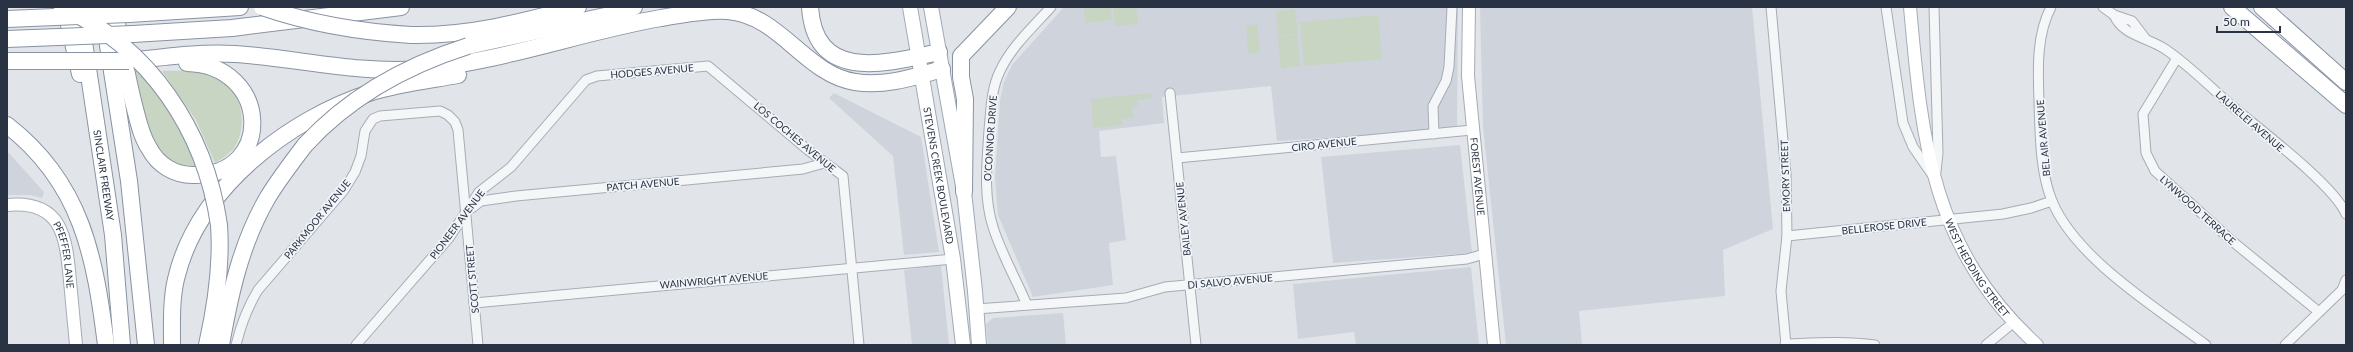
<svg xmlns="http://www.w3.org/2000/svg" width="2353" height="352" viewBox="0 0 2353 352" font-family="Lato,sans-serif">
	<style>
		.built { fill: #cfd4dc }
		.green { fill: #c7d5c2 }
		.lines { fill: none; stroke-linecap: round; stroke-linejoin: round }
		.street-casing { stroke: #a6acb5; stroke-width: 11 }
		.secondary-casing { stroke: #a6acb5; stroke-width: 14 }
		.primary-casing { stroke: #a0aab7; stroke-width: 16 }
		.highway-casing { stroke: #8893a2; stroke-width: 18 }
		.street { stroke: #f4f6f8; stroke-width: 9 }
		.secondary { stroke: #fff; stroke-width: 12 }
		.primary { stroke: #fff; stroke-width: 14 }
		.highway { stroke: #fff; stroke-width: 16 }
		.highway-bridge-casing { stroke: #8893a2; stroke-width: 18; stroke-linecap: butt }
		.highway-bridge { stroke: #fff; stroke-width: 16 }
		.labels { text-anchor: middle; stroke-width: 3.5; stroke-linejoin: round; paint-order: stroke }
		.street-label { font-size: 10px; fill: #293343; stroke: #f1f4f8 }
	</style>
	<rect width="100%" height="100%" fill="#e1e5ea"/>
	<g class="built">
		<polygon points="1064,7 1458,7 1457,130 1277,141 1271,86 1162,97 1164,123 1099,131 1101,157 1116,156 1126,240 1109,243 1113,285 1033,297 998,215 995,178 1000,100 1004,82 1012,65"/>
		<polygon points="1480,7 1752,7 1773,229 1723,250 1725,296 1579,311 1582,345 1506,345 1483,127"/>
		<polygon points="834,93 921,137 939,252 904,255 893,156 829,98"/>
		<polygon points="1460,145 1472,253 1333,263 1321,157"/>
		<polygon points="7,151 44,192 42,198 30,195 7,195"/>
		<polygon points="941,265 949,345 912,345 904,270"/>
		<polygon points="1471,267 1479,345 1356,345 1354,332 1298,339 1293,284"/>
		<polygon points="1063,313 1066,345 988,345 986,324 993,318"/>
	</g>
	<g class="green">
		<polygon points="1084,7 1111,7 1112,20 1085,23"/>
		<polygon points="1113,7 1136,7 1138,24 1115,26"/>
		<polygon points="1295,9 1298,34 1278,36 1276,11"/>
		<polygon points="1378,15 1382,59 1304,66 1300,22"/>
		<polygon points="1257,24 1260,53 1248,54 1246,26"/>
		<polygon points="1297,35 1300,66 1281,68 1278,37"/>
		<path d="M129,70h8l21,23 18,27 22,48c-12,0 -26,-3 -35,-11 -15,-15 -27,-66 -34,-87z"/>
		<path d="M162,71c18,0 40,-2 56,6 24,13 31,49 16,71 -5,6 -12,11 -19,15l-19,-43z"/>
		<polygon points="1151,93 1152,98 1137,100 1138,106 1132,107 1133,118 1122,119 1123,125 1093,128 1091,99"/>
	</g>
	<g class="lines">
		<g class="street-casing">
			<g id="street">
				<polyline points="1771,7 1786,174 1787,236 1781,291 1786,345"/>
				<polyline points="1886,7 1903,123 1913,147 1933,176"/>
				<polyline points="1934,7 1938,153 1936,172"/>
				<path d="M2051,7c-15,29 -13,63 -12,95 1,31 1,70 13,99 24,58 105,107 154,144"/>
				<polyline points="2103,7 2114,15"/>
				<path d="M2145,38l-13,-17 -18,-6c9,21 33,22 51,34 24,16 45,38 67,57 27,23 102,79 114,108"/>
				<polyline points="2177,58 2143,114 2146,153 2155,171 2232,241 2319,312"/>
				<polyline points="1170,93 1196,345"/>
				<polyline points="1434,134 1433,106 1446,81 1449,67 1452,7"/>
				<polyline points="1177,158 1472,130"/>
				<polyline points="472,208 481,201 516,196 803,169 824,163"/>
				<polyline points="1787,236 2003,214 2031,208 2052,201"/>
				<polyline points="474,303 953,259"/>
				<path d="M1027,305c-11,-26 -26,-52 -34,-78 -10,-31 -6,-65 -4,-97 2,-20 2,-41 11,-59 11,-24 33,-44 51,-64"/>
				<polyline points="976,309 1126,298 1165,287 1467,259 1484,254"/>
				<path d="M1785,344c31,-1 60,-3 90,1"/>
				<path d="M236,345c5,-21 11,-37 22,-55l86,-100 11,-18 6,-16 4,-25 8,-12 7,-3 60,-5 8,4 7,7 3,8 20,215"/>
				<polyline points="356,345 449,238 479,192 511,167 586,80 597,76 708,66 808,150 843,176 859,345"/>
				<polyline points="1986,345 2014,322"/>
				<polyline points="2285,345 2342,290 2346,280"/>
			</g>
		</g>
		<g class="secondary-casing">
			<g id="secondary">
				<path id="s1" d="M1469,7l-1,69 26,269"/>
				<path id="s2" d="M1910,7c12,134 21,241 127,338"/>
				<path id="s3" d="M7,205c55,-5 59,31 63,76 2,21 4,43 6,64"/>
			</g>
		</g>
		<g class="primary-casing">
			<g id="primary">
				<path id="s4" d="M910,7l43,252 10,86"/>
				<polyline points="931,7 964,192 975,291 979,345"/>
			</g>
		</g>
		<g class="highway-casing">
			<g id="highway">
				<polyline points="65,7 80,74"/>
				<polyline points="102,7 129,181 146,345"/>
				<path d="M114,7c6,33 12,66 20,98 4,15 7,31 15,43 9,17 25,27 44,27 82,2 78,-110 -6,-112"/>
				<path d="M810,7c5,77 78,56 129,45"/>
				<polyline points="2232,7 2346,105"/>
				<polyline points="2262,7 2346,82"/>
				<polyline points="129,14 240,7"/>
				<polyline points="7,19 55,17"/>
				<path id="s5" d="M81,22l32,213 9,110"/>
				<polyline points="133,34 232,28 401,7"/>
				<path d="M411,35c58,1 112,-13 167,-28"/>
				<polyline points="7,39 58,37"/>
				<polyline points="468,46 614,14 634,7"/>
				<polyline points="7,61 63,61"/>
				<path d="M129,61c35,-4 70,-9 106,-7 62,4 123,20 185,15 82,-7 160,-37 241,-51 21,-3 45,-9 67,-7 52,4 77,63 127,71 30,5 59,-5 87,-13"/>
				<path d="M7,125c75,58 88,132 99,220"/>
				<polyline points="964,192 965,99 961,77 961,56 1008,7"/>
				<path d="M172,345c0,-22 -1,-45 4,-66 21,-90 112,-160 196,-187 28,-9 58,-12 86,-17"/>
				<path d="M207,345c9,-40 15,-79 12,-120"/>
				<path d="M221,345c9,-51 20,-102 47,-148 11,-18 24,-35 37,-52"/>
			</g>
		</g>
		<use href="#street" class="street"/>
		<use href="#secondary" class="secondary"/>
		<use href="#primary" class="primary"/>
		<use href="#highway" class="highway"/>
		<g class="highway-bridge-casing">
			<g id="highway-bridge">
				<path d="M62,7c88,41 143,123 157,218"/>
				<path d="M262,7c49,17 98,25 149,28"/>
				<polyline points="55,17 129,14"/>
				<polyline points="58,37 133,34"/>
				<polyline points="63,61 129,61"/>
				<path d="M305,145c45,-49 100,-79 163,-99"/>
			</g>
		</g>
		<use href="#highway-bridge" class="highway-bridge"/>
	</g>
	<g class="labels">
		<g class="street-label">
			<text transform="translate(652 71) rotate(-5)" y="4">HODGES AVENUE</text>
			<text transform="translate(2250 121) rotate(41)" y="4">LAURELEI AVENUE</text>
			<text transform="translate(795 137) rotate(40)" y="4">LOS COCHES AVENUE</text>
			<text transform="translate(990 138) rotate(-86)" y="4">O’CONNOR DRIVE</text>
			<text transform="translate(2043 138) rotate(-95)" y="4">BEL AIR AVENUE</text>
			<text transform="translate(1324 144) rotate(-6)" y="4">CIRO AVENUE</text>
			<text dy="4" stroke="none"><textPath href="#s5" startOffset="155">SINCLAIR FREEWAY</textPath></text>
			<text dy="4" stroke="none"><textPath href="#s4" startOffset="171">STEVENS CREEK BOULEVARD</textPath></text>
			<text dy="4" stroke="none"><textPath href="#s1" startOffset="170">FOREST AVENUE</textPath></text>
			<text transform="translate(1785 176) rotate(-92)" y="4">EMORY STREET</text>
			<text transform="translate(643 184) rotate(-5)" y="4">PATCH AVENUE</text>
			<text transform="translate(2198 210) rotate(42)" y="4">LYNWOOD TERRACE</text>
			<text transform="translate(317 219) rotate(-51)" y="4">PARKMOOR AVENUE</text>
			<text transform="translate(1183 219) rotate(-96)" y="4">BAILEY AVENUE</text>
			<text transform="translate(457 224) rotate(-53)" y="4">PIONEER AVENUE</text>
			<text transform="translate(1884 226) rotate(-6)" y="4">BELLEROSE DRIVE</text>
			<text dy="4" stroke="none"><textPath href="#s3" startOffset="89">PFEFFER LANE</textPath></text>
			<text dy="4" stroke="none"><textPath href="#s2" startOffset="273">WEST HEDDING STREET</textPath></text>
			<text transform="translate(472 279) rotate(-95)" y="4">SCOTT STREET</text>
			<text transform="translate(714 280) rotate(-5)" y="4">WAINWRIGHT AVENUE</text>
			<text transform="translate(1230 281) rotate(-5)" y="4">DI SALVO AVENUE</text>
		</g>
	</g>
	<rect width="2353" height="352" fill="none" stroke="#293343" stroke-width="16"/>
	<path d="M2217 26v6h63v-6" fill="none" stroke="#293343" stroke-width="2"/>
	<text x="2223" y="26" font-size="12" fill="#293343" stroke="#f1f4f8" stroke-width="3" paint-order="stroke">50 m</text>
</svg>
